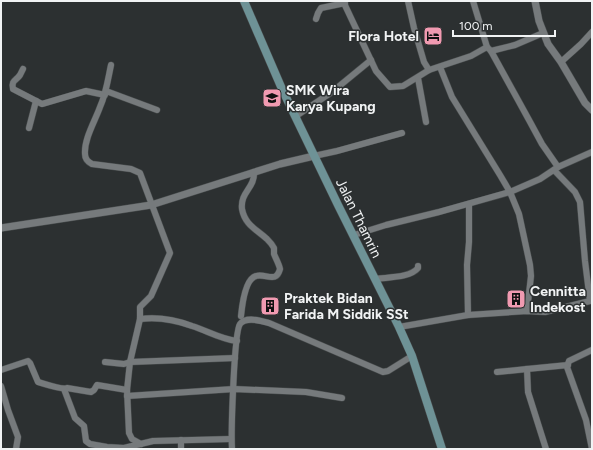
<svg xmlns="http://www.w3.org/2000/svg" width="593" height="450" viewBox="0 0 593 450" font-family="Figtree,sans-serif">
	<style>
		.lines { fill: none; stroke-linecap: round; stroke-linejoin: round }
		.minor-casing { stroke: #494d4e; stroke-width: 7 }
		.tertiary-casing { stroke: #494d4e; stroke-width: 8 }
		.secondary-casing { stroke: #494d4e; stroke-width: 9 }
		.minor { stroke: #767a7c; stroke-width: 6 }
		.tertiary { stroke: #767a7c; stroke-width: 7 }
		.secondary { stroke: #6e9296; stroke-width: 8 }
		.labels { text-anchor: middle; stroke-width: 3; stroke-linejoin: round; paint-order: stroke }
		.poi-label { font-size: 14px; font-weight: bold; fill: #f1f3f4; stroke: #2c3031; text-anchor: start }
		.street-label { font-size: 14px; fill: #f1f3f4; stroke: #2c3031 }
	</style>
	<rect width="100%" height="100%" fill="#2c3031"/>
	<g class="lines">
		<g class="minor-casing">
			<g id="minor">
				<polyline points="343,1 376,71 390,87 403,86 429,70 471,56 487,47"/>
				<polyline points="408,1 414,28 424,62 429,70"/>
				<polyline points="473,1 487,47 491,51 529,120 542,144 558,167"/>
				<polyline points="316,19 318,13 321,8 345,3"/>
				<polyline points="491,51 515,45 543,33"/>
				<polyline points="561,62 581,44 592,32"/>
				<path d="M111,65c-3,14 -5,29 -11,42 -5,14 -16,32 -15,47 0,5 3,8 7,10l39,5 9,4 30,80 -19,43 -11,11v12l-10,43 -3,28 2,43 3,6 9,5"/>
				<polyline points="440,67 452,97 500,175 510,192 519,214 530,265 531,276 527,311"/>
				<path d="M23,69c-1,2 -2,4 -3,6 -4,6 -9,5 -7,14l29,15 44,-13 19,4"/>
				<polyline points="418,78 426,122"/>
				<polyline points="106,91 157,110"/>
				<polyline points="296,116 332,92 371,60"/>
				<polyline points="29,128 36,101"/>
				<polyline points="314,156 337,151 402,133"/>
				<polyline points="354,235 386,225 439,212 510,192 540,179 558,167 592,152"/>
				<path d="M375,279c13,-2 35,-1 43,-11v-2"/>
				<polyline points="468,315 467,265 469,242 469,204"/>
				<path d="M241,316c1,-10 4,-37 15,-40 10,-3 20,8 24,-7 -1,-5 -4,-10 -6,-15 0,-1 0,-4 0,-6 -1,-2 -5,-7 -7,-9 -11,-10 -22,-14 -25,-30 -2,-17 13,-21 12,-37"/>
				<path d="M140,319c16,-2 36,1 52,7 16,5 28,13 45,15"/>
				<polyline points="399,327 468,315 527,311 545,312 590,301 585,261 580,202 575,192 554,170"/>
				<polyline points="105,362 124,364 130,362 235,358"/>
				<path d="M1,370l27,-9 2,2 8,19c7,2 24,8 29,6l24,4 3,-2 3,-5 30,5"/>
				<polyline points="497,372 527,369"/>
				<polyline points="1,386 8,410 18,437 16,449"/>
				<polyline points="64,389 75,418 84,426 86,441 90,444 107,447 124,448 153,441 231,439"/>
				<polyline points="127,396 234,389 306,392 342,398"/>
				<polyline points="181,449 181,440"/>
				<path d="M232,449c-1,-16 2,-117 8,-125 6,-8 22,-3 29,-1l114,49 5,-1 24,-15"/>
				<polyline points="546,449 528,392 527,369 568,365"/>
				<polyline points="592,449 586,420 567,367 569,361 592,350"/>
			</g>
		</g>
		<g class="tertiary-casing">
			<g id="tertiary">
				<polyline points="535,1 539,21 548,44 561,62 585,103 592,110"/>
				<polyline points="1,228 151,205 280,164 314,156"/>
			</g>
		</g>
		<g class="secondary-casing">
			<polyline id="secondary" points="244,1 282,89 338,205 399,327 412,356 442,449"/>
		</g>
		<use href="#minor" class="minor"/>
		<use href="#tertiary" class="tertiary"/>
		<use href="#secondary" class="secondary"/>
	</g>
	<defs>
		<g id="hotel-square" transform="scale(1)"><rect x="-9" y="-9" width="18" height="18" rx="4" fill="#f19ab1" stroke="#2c3031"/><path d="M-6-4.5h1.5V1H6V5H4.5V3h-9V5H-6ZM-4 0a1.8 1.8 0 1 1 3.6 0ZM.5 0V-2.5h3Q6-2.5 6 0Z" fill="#111"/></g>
		<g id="school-square" transform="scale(1)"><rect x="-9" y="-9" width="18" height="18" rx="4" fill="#f19ab1" stroke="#2c3031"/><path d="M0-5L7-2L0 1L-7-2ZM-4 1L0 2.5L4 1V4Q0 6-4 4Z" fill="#111"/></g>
		<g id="building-square" transform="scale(1)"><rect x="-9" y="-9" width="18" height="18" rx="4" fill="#f19ab1" stroke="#2c3031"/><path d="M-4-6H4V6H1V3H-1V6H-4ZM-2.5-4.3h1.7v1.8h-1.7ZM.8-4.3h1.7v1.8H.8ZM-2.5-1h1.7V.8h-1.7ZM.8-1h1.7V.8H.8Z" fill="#111"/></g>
	</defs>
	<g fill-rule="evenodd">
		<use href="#hotel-square" x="433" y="36"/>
		<use href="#school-square" x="272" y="98"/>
		<use href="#building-square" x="516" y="299"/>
		<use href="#building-square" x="270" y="306"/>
	</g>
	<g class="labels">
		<g class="poi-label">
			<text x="419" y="41" text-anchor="end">Flora Hotel</text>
			<text x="286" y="95">SMK Wira<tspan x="286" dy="16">Karya Kupang</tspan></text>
			<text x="530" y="296">Cennitta<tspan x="530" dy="16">Indekost</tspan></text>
			<text x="284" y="303">Praktek Bidan<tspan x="284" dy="16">Farida M Siddik SSt</tspan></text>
		</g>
		<g class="street-label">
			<text transform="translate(359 218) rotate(64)" y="5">Jalan Thamrin</text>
		</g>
	</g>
	<rect width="593" height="450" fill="none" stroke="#f1f3f4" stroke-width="4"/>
	<path d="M453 30v6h102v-6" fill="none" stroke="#f1f3f4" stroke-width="2"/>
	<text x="459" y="30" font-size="12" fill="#f1f3f4" stroke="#2c3031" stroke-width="3" paint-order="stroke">100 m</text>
</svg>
